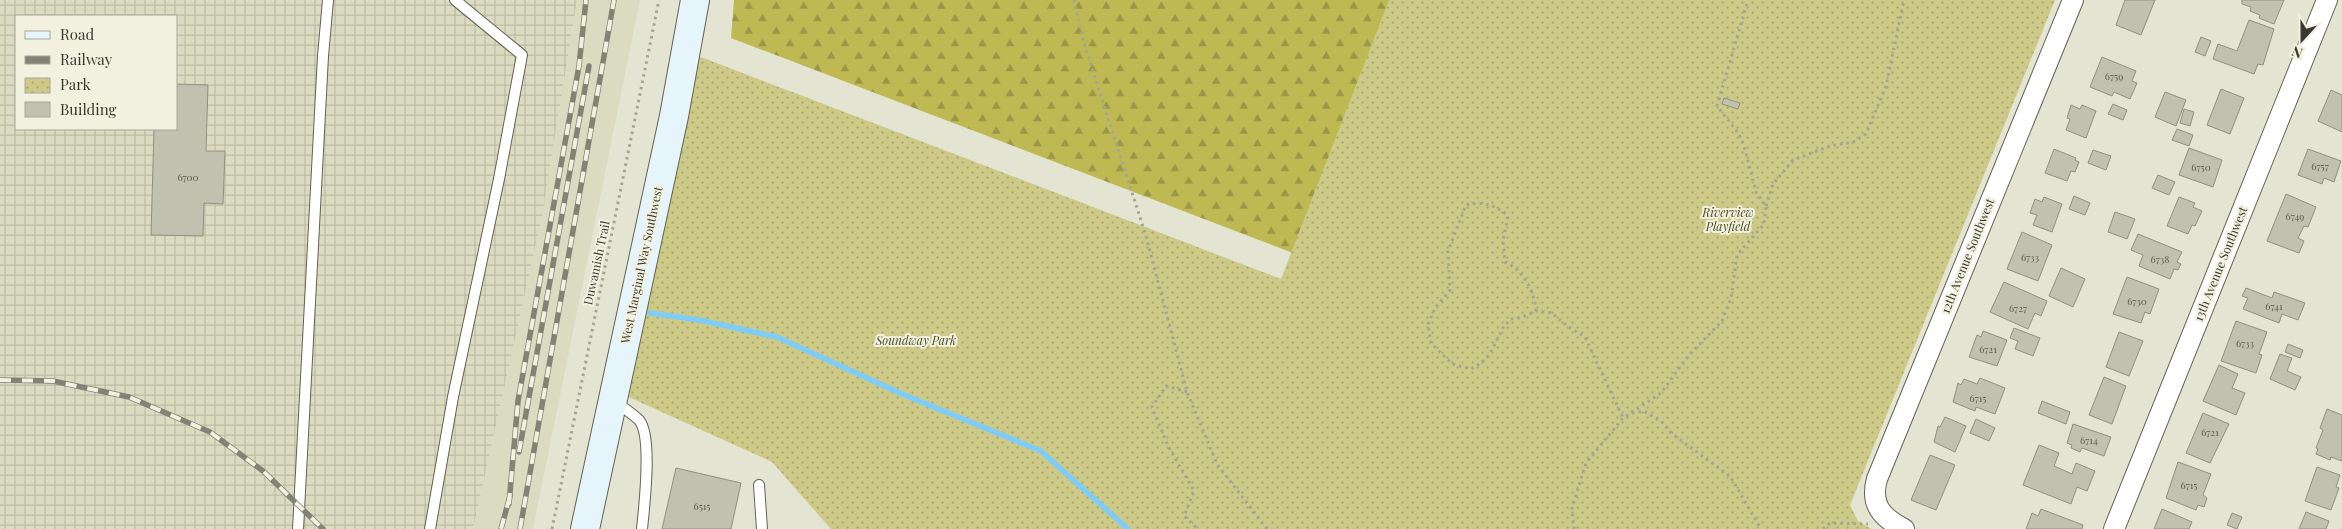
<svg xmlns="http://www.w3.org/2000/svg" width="2342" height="529" viewBox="0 0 2342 529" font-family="'Playfair Display',serif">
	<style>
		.built { fill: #dbdbc1 }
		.industrial { fill: url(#industrial-grid); fill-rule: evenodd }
		.forest { fill: url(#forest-firs) }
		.park { fill: url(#park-dots) }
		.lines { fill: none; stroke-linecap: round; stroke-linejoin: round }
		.stream { stroke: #7ecdf8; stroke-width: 5.5 }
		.building { fill: #c1c1af; stroke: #919080 }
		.lane-casing { stroke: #646353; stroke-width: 12 }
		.street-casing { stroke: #646353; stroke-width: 22 }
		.secondary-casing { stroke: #646353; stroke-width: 30 }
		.path { stroke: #a4a496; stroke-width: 3; stroke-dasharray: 2.5 4; stroke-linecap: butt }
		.lane { stroke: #fff; stroke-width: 10 }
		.street { stroke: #fff; stroke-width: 20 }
		.secondary { stroke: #e6f4fc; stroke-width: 28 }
		.rail-casing { stroke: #828275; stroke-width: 5.5 }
		.rail { stroke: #f2f1df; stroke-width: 4; stroke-dasharray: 11; stroke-linecap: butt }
		.labels { text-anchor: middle; stroke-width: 4; stroke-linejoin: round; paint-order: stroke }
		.number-label { font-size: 10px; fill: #5b5b50 }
		.park-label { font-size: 12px; font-style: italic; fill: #4f4d23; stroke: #f2f1df }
		.street-label { font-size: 12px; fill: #393931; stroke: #f2f1df }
	</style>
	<defs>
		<pattern id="industrial-grid" width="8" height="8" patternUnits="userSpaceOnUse" patternTransform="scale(1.25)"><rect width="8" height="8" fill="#dbdbc1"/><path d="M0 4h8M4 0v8" fill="none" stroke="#bdbda6"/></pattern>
		<pattern id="forest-firs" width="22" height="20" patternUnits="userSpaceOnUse" patternTransform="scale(1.25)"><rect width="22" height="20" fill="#bfb954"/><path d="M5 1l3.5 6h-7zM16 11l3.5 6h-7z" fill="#9c9746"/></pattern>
		<pattern id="park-dots" width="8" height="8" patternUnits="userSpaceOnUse" patternTransform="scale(1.25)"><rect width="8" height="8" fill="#cdca88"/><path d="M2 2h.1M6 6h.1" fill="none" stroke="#a7a570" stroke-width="1.8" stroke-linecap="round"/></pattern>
	</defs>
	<rect width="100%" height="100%" fill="#e4e4d2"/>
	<polygon class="built" points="577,0 640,0 533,529 473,529 542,216"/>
	<path class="industrial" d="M0,0h577l-35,216 -69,313h-473zM16,16h160v113h-160z"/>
	<polygon class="forest" points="734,0 1565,0 1366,281 731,38"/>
	<polygon class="park" points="1389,0 2055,0 1850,505 1858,521 1871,529 831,529 772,462 622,394 693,54 1281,279"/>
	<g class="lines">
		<polyline class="stream" points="650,313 699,320 777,337 902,394 1041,451 1128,529"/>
	</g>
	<g class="building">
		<polygon points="2125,0 2155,0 2141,35 2116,25"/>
		<polygon points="2242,0 2284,0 2274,24 2259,18 2260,15 2250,11 2251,7 2242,4"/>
		<polygon points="2249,20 2274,29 2263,65 2258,64 2254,74 2213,59 2218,44 2237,51"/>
		<polygon points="2201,37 2211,41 2205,56 2195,52"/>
		<polygon points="2102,57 2136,71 2132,81 2137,83 2130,99 2114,92 2112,96 2090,87"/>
		<polygon points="176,84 208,85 206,151 225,151 223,204 204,203 203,236 151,235 154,129 176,129"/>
		<polygon points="2221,89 2244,98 2230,134 2207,125"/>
		<polygon points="2331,90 2342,95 2342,132 2318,121"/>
		<polygon points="2165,92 2186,100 2176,126 2155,117"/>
		<polygon points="1724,98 1740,103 1738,109 1722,104"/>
		<polygon points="2113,104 2127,110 2123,120 2108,114"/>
		<polygon points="2071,105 2080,109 2082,105 2096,111 2086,138 2066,130 2070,119 2067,118"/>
		<polygon points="2184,109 2194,112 2190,126 2180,123"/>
		<polygon points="2177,129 2193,135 2189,146 2172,140"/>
		<polygon points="2189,148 2222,160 2213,187 2179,175"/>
		<polygon points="2054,149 2076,158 2075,160 2079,162 2075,172 2071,171 2067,181 2045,173"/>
		<polygon points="2308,149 2341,161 2334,182 2324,178 2322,184 2298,175"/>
		<polygon points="2093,150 2111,156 2106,170 2088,163"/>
		<polygon points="2158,175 2175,182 2169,195 2152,188"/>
		<polygon points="2286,194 2316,207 2308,227 2304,226 2298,238 2304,241 2299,253 2267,241"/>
		<polygon points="2074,196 2090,203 2085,215 2069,209"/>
		<polygon points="2044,197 2062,204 2052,232 2033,225 2037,215 2030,213 2035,199 2042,202"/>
		<polygon points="2179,197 2195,203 2193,207 2202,211 2195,226 2192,225 2188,234 2167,226"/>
		<polygon points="2115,212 2135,219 2127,239 2108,232"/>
		<polygon points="2022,232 2052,245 2038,281 2007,269"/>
		<polygon points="2138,234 2182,252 2177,262 2181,264 2178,270 2174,269 2170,279 2139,266 2143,255 2131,250"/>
		<polygon points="2061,268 2085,279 2073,307 2049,296"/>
		<polygon points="2127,277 2159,289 2150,314 2145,312 2141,323 2113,314"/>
		<polygon points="2004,282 2047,301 2041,316 2035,313 2028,329 1990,312"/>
		<polygon points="2246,288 2272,298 2274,292 2305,303 2298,320 2282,314 2279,323 2243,309 2248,298 2242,296"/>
		<polygon points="2236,321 2267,332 2259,354 2262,355 2256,373 2221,361"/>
		<polygon points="2014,328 2040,338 2033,356 2015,349 2018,341 2010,338"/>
		<polygon points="1983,331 2007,340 1997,366 1969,357 1977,335 1981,337"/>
		<polygon points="2119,332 2143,341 2129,376 2106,367"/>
		<polygon points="2288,344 2303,350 2300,358 2285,352"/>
		<polygon points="2280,354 2292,358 2287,371 2301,377 2295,390 2270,379"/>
		<polygon points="2219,365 2238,374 2232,388 2245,393 2236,415 2203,401"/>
		<polygon points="2104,377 2126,386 2112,424 2089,415"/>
		<polygon points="1980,378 2005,388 1995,414 1976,407 1975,411 1953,402 1958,383 1961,385 1964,379 1977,384"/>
		<polygon points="2042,401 2070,412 2066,424 2038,413"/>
		<polygon points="2327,409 2342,415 2342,461 2331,457 2330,460 2316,454 2318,449 2316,448 2323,430 2320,428"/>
		<polygon points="2203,413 2229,424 2210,463 2186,453"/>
		<polygon points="1945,417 1966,426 1955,452 1934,442 1938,426 1940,427"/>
		<polygon points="1976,419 1995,428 1989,441 1970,433"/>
		<polygon points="2073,424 2111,437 2104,456 2082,448 2080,452 2071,448 2072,445 2067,443"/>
		<polygon points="2039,445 2059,453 2054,466 2072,474 2076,463 2095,471 2087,491 2077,487 2071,504 2023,485"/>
		<polygon points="1930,455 1955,465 1936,510 1911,500"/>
		<polygon points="2178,462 2211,474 2203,495 2207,498 2204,507 2198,505 2196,510 2166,498"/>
		<polygon points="2317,467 2340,475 2336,487 2339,488 2331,510 2305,501"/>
		<polygon points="676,468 741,483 731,529 662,529"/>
		<polygon points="2041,509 2083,525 2082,529 2026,529 2032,513 2038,516"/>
		<polygon points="2162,509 2192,522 2189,529 2154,529"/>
		<polygon points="2306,512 2329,521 2326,529 2299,529"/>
		<polygon points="2232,513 2242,517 2237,529 2227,525"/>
	</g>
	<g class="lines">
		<g class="lane-casing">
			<g id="lane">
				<path d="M614,401c8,6 18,12 25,19 14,16 5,88 3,109"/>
				<polyline points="759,485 762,529"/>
				<polyline points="298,529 323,56 328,0"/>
				<polyline points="430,529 453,397 499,179 522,55 455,0"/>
			</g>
		</g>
		<g class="street-casing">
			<g id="street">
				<path d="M1904,529c-23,-12 -34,-25 -27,-50l196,-479"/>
				<polyline points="2114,529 2327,0"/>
			</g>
		</g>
		<g class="secondary-casing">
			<polyline id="secondary" points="585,529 674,116 695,0"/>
		</g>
		<g class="path">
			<polyline points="1074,0 1083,40 1146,236 1187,392 1217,464 1267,529"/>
			<polyline points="1766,206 1773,184 1793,160 1830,146 1853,142 1866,134 1886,86 1904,0"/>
			<path d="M1536,311c-1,-18 -13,-42 -31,-49l-2,-21 5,-25c-12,-11 -25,-15 -42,-11l-18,46 2,39 -15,18 -7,16 3,19 21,21 19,5 10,-6 9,-9 14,-28 7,-7 12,-2 13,-6 16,2 15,13 18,11 38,81"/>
			<polyline points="1187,392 1166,386 1152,407 1168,446 1194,491 1184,516 1198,529"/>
			<polyline points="1632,413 1644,411 1662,422 1672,434 1730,476 1761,529"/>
			<polyline points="552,529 659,0"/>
			<polyline points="1574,529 1572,508 1586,463 1623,418 1661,393 1689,355 1722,321 1731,298 1737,255 1764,224 1766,206 1756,192 1744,146 1739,134 1717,106 1748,0"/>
			<polyline points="1823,529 1830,523 1868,524"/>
		</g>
		<use href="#lane" class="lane"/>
		<use href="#street" class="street"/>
		<use href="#secondary" class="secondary"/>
		<g class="rail-casing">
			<g id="rail">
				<polyline points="0,380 53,381 129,397 210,432 263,471 323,529"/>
				<polyline points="519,452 589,66"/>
				<polyline points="509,504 518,401 579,66 586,0"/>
				<polyline points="501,529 510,496"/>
				<polyline points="520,529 614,0"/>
			</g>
		</g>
		<use href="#rail" class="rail"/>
	</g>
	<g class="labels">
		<g class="number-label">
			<text x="2114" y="80">6759</text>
			<text x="2320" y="170">6757</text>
			<text x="2201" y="171">6750</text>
			<text x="188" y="181">6700</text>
			<text x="2295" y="220">6749</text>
			<text x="2030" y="261">6733</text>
			<text x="2160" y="263">6738</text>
			<text x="2137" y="305">6730</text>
			<text x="2274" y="310">6741</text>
			<text x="2018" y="312">6727</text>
			<text x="2245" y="347">6733</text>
			<text x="1988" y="353">6721</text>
			<text x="1978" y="402">6715</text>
			<text x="2210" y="436">6721</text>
			<text x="2089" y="444">6714</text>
			<text x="2189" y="489">6715</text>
			<text x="702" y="510">6515</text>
		</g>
		<g class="park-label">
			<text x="1728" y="217">Riverview<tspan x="1728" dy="14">Playfield</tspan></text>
			<text x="916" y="345">Soundway Park</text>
		</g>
		<g class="street-label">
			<text transform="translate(1968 256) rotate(-68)" y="4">12th Avenue Southwest</text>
			<text transform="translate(597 263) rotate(-78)" y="4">Duwamish Trail</text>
			<text transform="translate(2221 264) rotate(-68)" y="4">13th Avenue Southwest</text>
			<text transform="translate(642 265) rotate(-78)" y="4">West Marginal Way Southwest</text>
		</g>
	</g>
	<rect x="15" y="15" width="162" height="115" fill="#f2f1df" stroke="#a8a799"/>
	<rect x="25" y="31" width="25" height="8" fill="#e6f4fc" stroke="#a8a799"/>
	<text x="60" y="40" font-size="15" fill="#393931">Road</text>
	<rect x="25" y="56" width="25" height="8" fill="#828275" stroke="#a8a799"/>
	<text x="60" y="65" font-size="15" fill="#393931">Railway</text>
	<rect x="25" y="78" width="25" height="15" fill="url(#park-dots)" stroke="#a8a799"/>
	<text x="60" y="90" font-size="15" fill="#393931">Park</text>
	<rect x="25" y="102" width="25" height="15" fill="#c1c1af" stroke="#a8a799"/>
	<text x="60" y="115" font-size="15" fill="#393931">Building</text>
	<g transform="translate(2302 40) rotate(201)" stroke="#f2f1df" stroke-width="4" paint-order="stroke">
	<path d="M0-4L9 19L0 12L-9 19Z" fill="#393931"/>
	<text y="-8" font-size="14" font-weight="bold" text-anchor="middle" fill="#393931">N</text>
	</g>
</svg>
